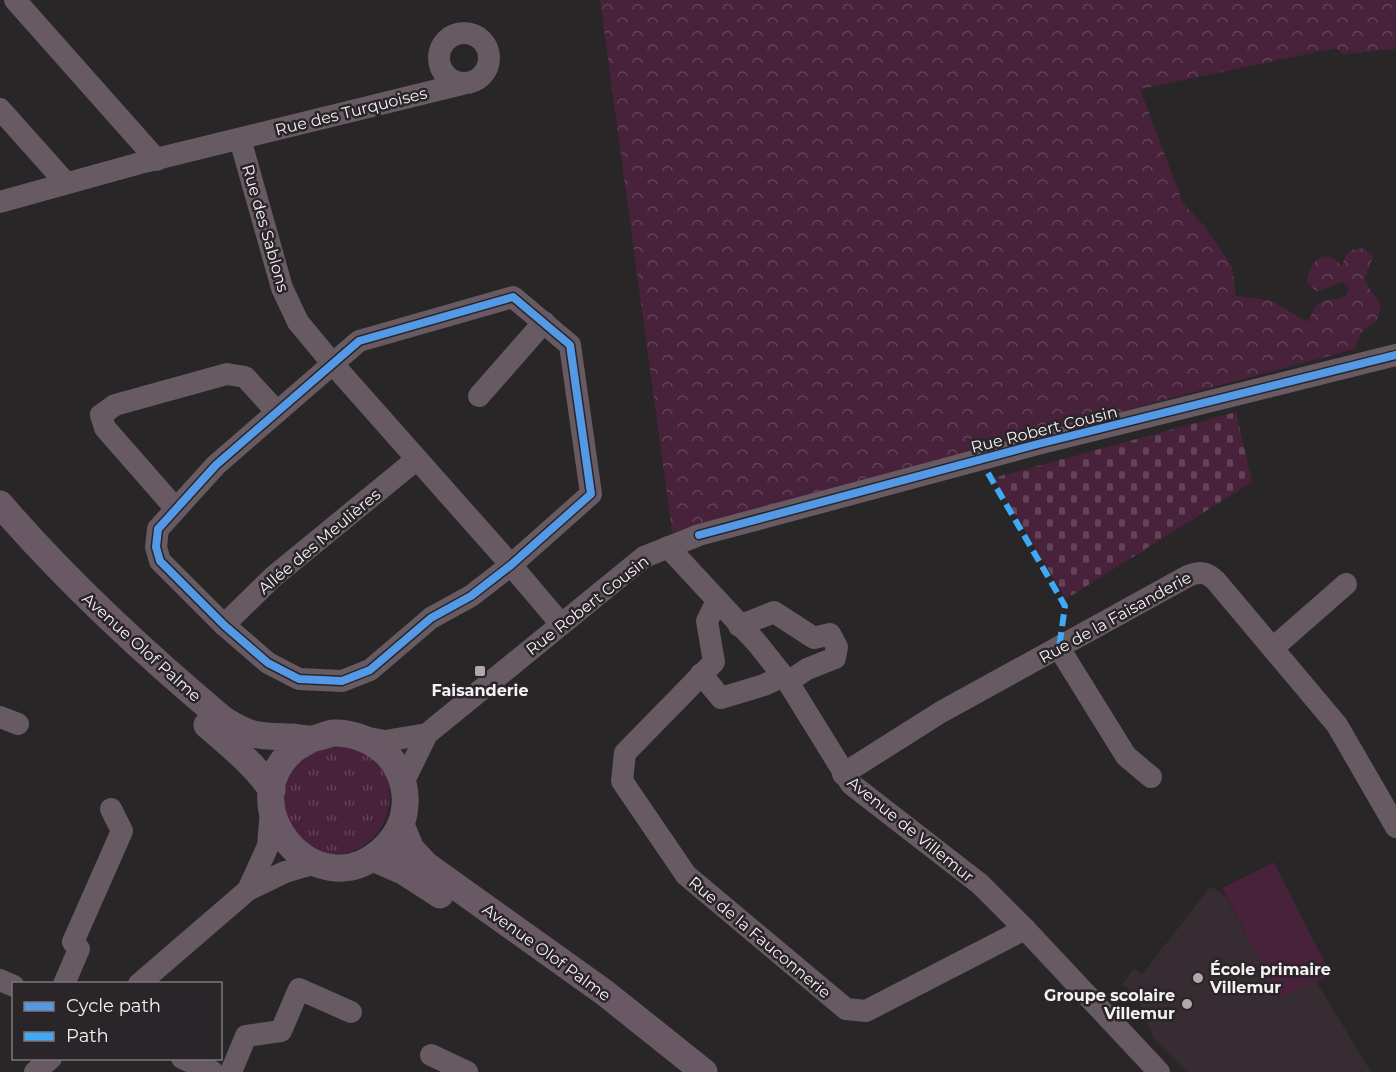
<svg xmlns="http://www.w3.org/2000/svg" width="1396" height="1072" viewBox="0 0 1396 1072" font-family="Montserrat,sans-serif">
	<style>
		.built { fill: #362c31 }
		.grass { fill: url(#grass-tufts) }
		.forest { fill: url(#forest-crowns) }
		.cemetery { fill: url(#cemetery-stones) }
		.green { fill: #47223a }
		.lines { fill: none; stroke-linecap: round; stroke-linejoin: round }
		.minor { stroke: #675a62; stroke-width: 22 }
		.major { stroke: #695964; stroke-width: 27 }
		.quiet { stroke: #3fa9f5; stroke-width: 6; stroke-dasharray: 12 6; stroke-linecap: butt }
		.cycleway-casing { stroke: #2a2528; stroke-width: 11 }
		.cycleway { stroke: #5399e6; stroke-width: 8 }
		.poi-dot { fill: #aeaaac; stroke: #2a2528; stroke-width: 2 }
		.labels { text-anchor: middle; stroke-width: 5; stroke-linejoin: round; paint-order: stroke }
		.street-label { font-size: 16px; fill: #f5f1f3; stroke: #2a2528 }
		.poi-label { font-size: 16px; font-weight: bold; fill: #f5f1f3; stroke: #2a2528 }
	</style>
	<defs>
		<pattern id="grass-tufts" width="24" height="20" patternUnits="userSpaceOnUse" patternTransform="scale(1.5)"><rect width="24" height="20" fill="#47223a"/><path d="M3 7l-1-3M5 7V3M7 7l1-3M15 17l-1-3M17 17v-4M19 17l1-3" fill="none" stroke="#624357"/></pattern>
		<pattern id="forest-crowns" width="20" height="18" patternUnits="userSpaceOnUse" patternTransform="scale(1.5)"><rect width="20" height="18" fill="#47223a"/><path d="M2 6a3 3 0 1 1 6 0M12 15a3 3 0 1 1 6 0" fill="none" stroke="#624357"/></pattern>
		<pattern id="cemetery-stones" width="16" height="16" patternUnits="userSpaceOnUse" patternTransform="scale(1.5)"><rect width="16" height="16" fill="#47223a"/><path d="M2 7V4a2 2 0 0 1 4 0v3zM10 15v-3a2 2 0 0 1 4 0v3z" fill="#624357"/></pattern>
	</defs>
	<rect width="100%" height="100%" fill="#292628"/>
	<polygon class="built" points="1211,886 1226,897 1279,998 1316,981 1371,1072 1187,1072 1154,1039 1136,995 1122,984 1134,969 1142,974"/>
	<path class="grass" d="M333,741c10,4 25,6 35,12 43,30 17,102 -33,101 -4,0 -11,1 -14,0 -9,-3 -30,-21 -38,-27v-57z"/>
	<path class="forest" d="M600,0h796v49l-53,5 -7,-6 -196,41 43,114 22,24 27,40 4,29 34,4 38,22c3,-5 5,-14 9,-17 11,-10 28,0 32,-17l-6,-6c-10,2 -17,8 -27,9l-9,-8c0,-10 8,-31 23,-26 4,1 9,6 12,9l3,-9 6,-7 13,-2 9,8 -8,23 4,9 12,17c-4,21 -5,14 -18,26 -4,4 -6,12 -8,18l-683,183z"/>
	<polygon class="cemetery" points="1236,412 1252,482 1066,599 993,478"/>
	<polygon class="green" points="1274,862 1331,975 1279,998 1222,888"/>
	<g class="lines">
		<g class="minor">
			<polyline points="15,0 157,160"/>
			<circle cx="464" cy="58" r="25"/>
			<polyline points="0,109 66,183"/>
			<polyline points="240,139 282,288 298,322 332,363 511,565 561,624"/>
			<polyline points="0,202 144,162 462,84"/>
			<polygon points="513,297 570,345 591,494 511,565 471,596 431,618 370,670 342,681 299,679 268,663 224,625 160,561 156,547 158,529 216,465 359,341"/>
			<polyline points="479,396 544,322"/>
			<polyline points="176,509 105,428 101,415 115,405 227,374 245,377 277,412"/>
			<polyline points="668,547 757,643 788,682 851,784 980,884 1025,929 1159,1072"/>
			<polyline points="717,601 707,621 714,662 625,753 622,781 686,875 846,1009 866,1011 1025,929"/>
			<polyline points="224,625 273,577 417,459"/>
			<polyline points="739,626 774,612 814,638 830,634 837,647 835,658 807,669 788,682"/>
			<polyline points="1059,648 1126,756 1151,777"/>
			<polyline points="1273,648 1346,584"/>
			<polyline points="701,674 721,698 764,685 783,676"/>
			<polyline points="0,717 18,724"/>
			<polyline points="363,737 385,741 427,734"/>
			<path d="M843,774l98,-62 247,-136c12,-5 19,-4 28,5l121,144 59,102"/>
			<polyline points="403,783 427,734 644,557 699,535 1038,444 1396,355"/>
			<polyline points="248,890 268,846 271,810"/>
			<polyline points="0,980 14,986"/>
			<polyline points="64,984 79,949 73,942 122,831 111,809"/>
			<polyline points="139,984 248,890 285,872 316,863"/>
			<polyline points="431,1055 467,1072"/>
			<polyline points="182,1058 213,1072"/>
			<polyline points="35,1072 51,1058"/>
			<polyline points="231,1072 246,1036 281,1031 299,989 351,1012"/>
		</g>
		<g class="major">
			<path d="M0,504c68,79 144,149 224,216 29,18 36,16 69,17 6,1 12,2 18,2 8,-1 15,-5 23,-6 14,-1 31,5 43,13 18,11 30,37 28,59 -1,19 -11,35 -25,47 -64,55 -150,-44 -88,-101 6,-5 13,-8 19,-12"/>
			<path d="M207,725c23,20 47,39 65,65"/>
			<polyline points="401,825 411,849 426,865 605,993 704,1072"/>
			<polyline points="373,858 403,871 440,895"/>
		</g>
		<polyline class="quiet" points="988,473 1065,606 1059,648"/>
		<g class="cycleway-casing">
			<g id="cycleway">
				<polygon points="513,297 570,345 591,494 511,565 471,596 431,618 370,670 342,681 299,679 268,663 224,625 160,561 156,547 158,529 216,465 359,341"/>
				<polyline points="699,535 1038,444 1396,355"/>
			</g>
		</g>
		<use href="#cycleway" class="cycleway"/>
	</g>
	<g class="poi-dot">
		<rect x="474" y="665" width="12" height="12" rx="3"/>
		<circle cx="1198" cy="978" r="6"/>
		<circle cx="1187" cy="1004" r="6"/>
	</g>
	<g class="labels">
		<g class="street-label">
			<text transform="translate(351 111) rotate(-14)" y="6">Rue des Turquoises</text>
			<text transform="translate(266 228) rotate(74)" y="6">Rue des Sablons</text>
			<text transform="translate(1044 429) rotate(-14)" y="6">Rue Robert Cousin</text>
			<text transform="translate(319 541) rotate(-40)" y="6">Allée des Meulières</text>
			<text transform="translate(587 605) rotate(-38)" y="6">Rue Robert Cousin</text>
			<text transform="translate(1115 617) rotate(-29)" y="6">Rue de la Faisanderie</text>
			<text transform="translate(142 647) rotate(42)" y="6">Avenue Olof Palme</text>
			<text transform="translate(911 829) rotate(39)" y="6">Avenue de Villemur</text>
			<text transform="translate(760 937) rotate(40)" y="6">Rue de la Fauconnerie</text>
			<text transform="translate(547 952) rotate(36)" y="6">Avenue Olof Palme</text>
		</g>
		<g class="poi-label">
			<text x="480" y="696">Faisanderie</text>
			<text x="1210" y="975" text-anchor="start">École primaire<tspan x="1210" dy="18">Villemur</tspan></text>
			<text x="1175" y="1001" text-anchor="end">Groupe scolaire<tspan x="1175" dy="18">Villemur</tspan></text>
		</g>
	</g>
	<rect x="12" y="982" width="210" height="78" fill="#2a2528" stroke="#7b7779" stroke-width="1.5"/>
	<rect x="24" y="1002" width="30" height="9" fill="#5399e6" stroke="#7b7779" stroke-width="1.5"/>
	<text x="66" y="1012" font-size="18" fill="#f5f1f3">Cycle path</text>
	<rect x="24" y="1032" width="30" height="9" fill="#3fa9f5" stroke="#7b7779" stroke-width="1.5"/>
	<text x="66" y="1042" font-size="18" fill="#f5f1f3">Path</text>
</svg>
